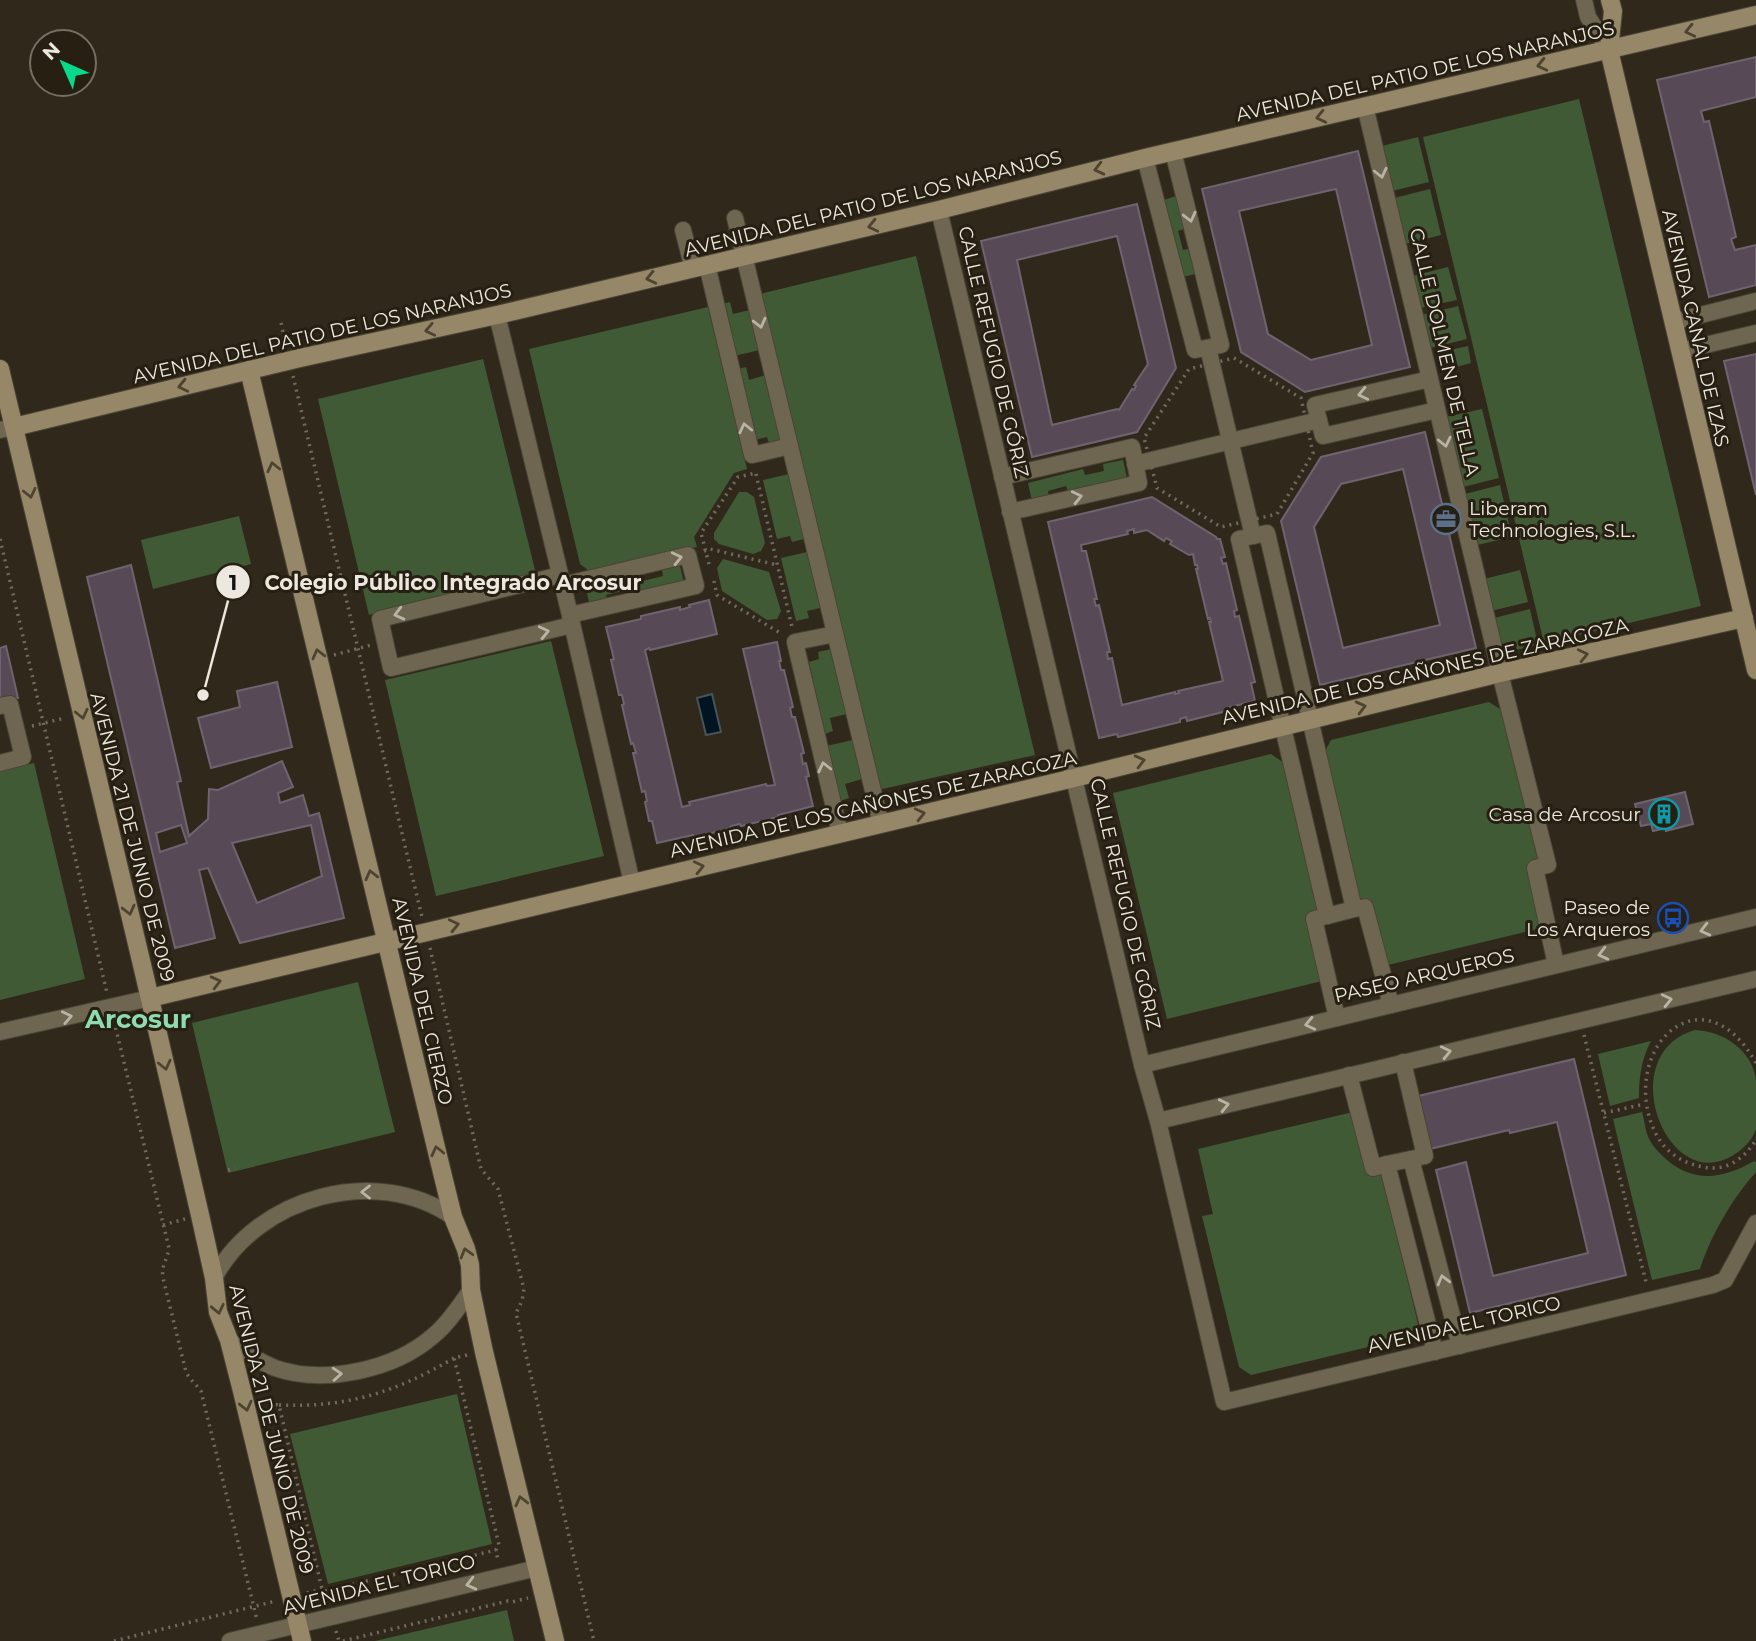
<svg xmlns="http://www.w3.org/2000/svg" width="1756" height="1641" viewBox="0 0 1756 1641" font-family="Montserrat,sans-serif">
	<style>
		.green { fill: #405a35 }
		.water { fill: #001521; stroke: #47545a; stroke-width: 2 }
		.building { fill: #574a56; stroke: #70636f; stroke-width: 2; fill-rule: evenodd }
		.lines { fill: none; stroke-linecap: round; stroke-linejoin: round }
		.street-casing { stroke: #4a4436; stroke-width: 18 }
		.secondary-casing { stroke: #4a4436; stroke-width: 20 }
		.path { stroke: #716b5f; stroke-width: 3.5; stroke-dasharray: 2 5; stroke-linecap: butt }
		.street { stroke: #6e6651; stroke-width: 16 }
		.secondary { stroke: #958767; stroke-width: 18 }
		.oneway { stroke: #4d4330 }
		.oneway2 { stroke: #bab4a6 }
		.labels { text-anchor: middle; stroke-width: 6; stroke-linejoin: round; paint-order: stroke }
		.street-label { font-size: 19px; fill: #ece8df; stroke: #261f12 }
		.poi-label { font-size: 19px; fill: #ece8df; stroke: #261f12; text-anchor: end }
		.district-label { font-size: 26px; font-weight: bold; fill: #8ddbae; stroke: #261f12 }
		.leader { fill: none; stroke: #ece8df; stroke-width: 2.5 }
		.callout-dot { fill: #ece8df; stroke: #261f12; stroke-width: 2.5 }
		.mark-label { font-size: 21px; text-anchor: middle; font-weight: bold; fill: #111 }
		.callout-label { font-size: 21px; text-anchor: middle; font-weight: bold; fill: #ece8df; stroke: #261f12; stroke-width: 6; stroke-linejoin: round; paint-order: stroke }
	</style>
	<rect width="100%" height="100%" fill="#30291b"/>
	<g class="green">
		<polygon points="1579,99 1701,606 1544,643 1423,137"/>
		<polygon points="1418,137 1429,182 1392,191 1382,146"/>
		<polygon points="1430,189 1441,235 1405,244 1394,198"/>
		<polygon points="1176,196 1184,229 1178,231 1183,250 1188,249 1195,274 1183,277 1164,200"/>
		<polygon points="916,256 1035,755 878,790 760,294"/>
		<polygon points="1448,267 1457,300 1420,308 1413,276"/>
		<polygon points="730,302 733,314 750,310 760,350 734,356 722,304"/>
		<polygon points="1458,306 1467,339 1430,348 1422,315"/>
		<polygon points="708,307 747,469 734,473 694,537 697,547 592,573 580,564 529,349"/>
		<polygon points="1468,346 1471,363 1445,370 1441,352"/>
		<polygon points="483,359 536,574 369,615 318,399"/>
		<polygon points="746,367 749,380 766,375 782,440 769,443 767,437 755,440 738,369"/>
		<polygon points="1482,409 1499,478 1463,487 1446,417"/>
		<polygon points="1123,460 1127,478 1068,492 1066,486 1048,491 1049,497 1032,501 1028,483 1083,469 1085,475 1104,471 1103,464"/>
		<polygon points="789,474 804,539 792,542 790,536 777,539 763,480"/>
		<polygon points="1500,485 1512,537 1477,545 1465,494"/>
		<polygon points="739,492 747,492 754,497 765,543 761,551 753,554 719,544 714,539 714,533"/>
		<polygon points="239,516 251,564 153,589 141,540"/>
		<polygon points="807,552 820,608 807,611 809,618 796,621 781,558"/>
		<polygon points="723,559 769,572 781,611 777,619 767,620 722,591 717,568"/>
		<polygon points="680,566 684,583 629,596 627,590 606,595 608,602 590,606 586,589 642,576 643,581 663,576 662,570"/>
		<polygon points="1520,570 1528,602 1491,611 1484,579"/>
		<polygon points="1530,609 1538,645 1502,653 1494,618"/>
		<polygon points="551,641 604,856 436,896 385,680"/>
		<polygon points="832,649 847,714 830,718 833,731 825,734 809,662 819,659 818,652"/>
		<polygon points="1489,702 1503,711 1538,860 1527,865 1542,928 1388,965 1372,901 1359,903 1324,753 1331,740"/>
		<polygon points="853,740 862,779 845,784 849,798 840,801 826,746"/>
		<polygon points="1271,754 1284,763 1320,912 1322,981 1167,1019 1113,793"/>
		<polygon points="34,763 85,979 0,1000 0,771"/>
		<polygon points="358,982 395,1132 228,1173 192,1023"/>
		<path d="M1695,1030c28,1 57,20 61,50 0,7 0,15 0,22 0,8 0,19 0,27 -4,12 -14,21 -24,27 -67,39 -119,-103 -37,-126z"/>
		<path d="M1651,1041c-10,19 -12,37 -12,57l-29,8 -12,-52z"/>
		<polygon points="1353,1112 1368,1176 1382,1174 1418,1324 1410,1337 1251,1375 1239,1367 1202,1216 1213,1214 1198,1149"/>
		<path d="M1642,1112c2,7 3,15 5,22 4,11 12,19 20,26 28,24 58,18 87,1l2,1v10c-24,27 -45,63 -56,97l-48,11 -39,-161z"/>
		<polygon points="457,1394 492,1544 328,1584 290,1434"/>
		<polygon points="507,1610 514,1641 375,1641"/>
	</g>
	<polygon class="water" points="712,694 721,732 706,735 697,698"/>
	<g class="building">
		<polygon points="1756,57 1756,97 1701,111 1704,122 1709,121 1736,237 1731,239 1735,250 1756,245 1756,285 1709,297 1657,80"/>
		<path d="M1358,151l52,216 -105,25 -64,-40 -39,-163zM1336,189l36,156 -61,15 -43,-26 -29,-123z"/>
		<path d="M1137,204l39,164 -39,64 -105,25 -51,-216zM1117,236l31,128 -14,21 2,1 -2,4 -2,-1 -13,21 -2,-1 -65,16 -35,-165z"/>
		<polygon points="1756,354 1756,495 1724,361"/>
		<path d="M1425,432l51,216 -156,37 -39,-164 40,-64zM1403,469l37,156 -97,23 -29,-121 27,-43z"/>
		<path d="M1152,497l64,40 1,2h3l5,18 -4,1 2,6 3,-1 11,47 -3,1 1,6 4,-1 16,66 -4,1 4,18 -25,6 1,3 -44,11 -1,-4 -6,2v3l-62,15 -1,-3 -18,4 -51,-216zM1134,529v4l13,-3 17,11 2,-3 6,3 -2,3 19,11 4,-1 2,11h2l1,4h-2l12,50 2,-1 1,4h-2l14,59 -45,10 1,2 -4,1v-2l-53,13 -10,-47 -4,1 -1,-7h3l-11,-47 -3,1 -2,-7h3l-11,-48h-4l-1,-6 47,-11 -1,-3z"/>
		<path d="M131,565l50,216 -4,1 12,54 19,-17 1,-30 9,1 64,-29 11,26 -15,6 2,10 23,-8 6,21 10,-3 25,105 -104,25 -32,-75 -9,2 16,68 -40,10 -88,-371zM181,825l6,18 -27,9 -4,-19zM311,825l11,51 -65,27 -25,-60z"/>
		<polygon points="709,600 717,634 650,650 649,648 645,650 682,807 690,805 689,802 766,784 767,786 775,785 743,649 777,642 781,661 779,661 781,670 784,670 793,707 790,708 792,717 795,717 804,753 801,754 803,764 806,763 809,776 806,777 813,806 778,815 778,817 741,826 740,824 731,826 731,828 693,838 693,835 657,843 652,821 649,821 645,802 647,801 645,791 642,792 633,753 636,753 633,743 631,744 622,705 624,704 622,695 619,695 611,660 614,659 606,627 641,619 641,616 680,607 680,610 690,607 689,605"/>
		<polygon points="6,646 18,698 0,702 0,648"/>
		<polygon points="277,682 292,747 211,768 198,718 240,707 237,691"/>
		<polygon points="1685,792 1693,824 1666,831 1666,828 1653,831 1651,824 1641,826 1635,804"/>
		<polygon points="1574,1059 1626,1275 1470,1313 1436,1170 1466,1162 1493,1276 1588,1253 1557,1122 1510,1133 1509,1130 1430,1149 1418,1096"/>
	</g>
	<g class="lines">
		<g class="street-casing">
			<g id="street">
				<polyline points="1584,0 1588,17 1609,50"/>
				<polyline points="1365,106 1500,673 1548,865 1535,868 1556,965"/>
				<polyline points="1145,158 1195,350 1221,345 1173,151"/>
				<polyline points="939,210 1142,1065 1158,1121 1224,1402 1713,1285 1725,1280 1756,1223"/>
				<polyline points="735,218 881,824"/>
				<polyline points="683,230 693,269"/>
				<polyline points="707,265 752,455 790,446"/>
				<polyline points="497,315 570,615 632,883"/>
				<polyline points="1673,322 1756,301"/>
				<polyline points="1208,348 1253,536"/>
				<polyline points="1680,351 1756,333"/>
				<polyline points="1430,379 1315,405 1323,436 1437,410"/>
				<polyline points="0,430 14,427"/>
				<polyline points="1135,464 1319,420"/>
				<polyline points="1002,477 1132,447 1139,483 1010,512"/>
				<polygon points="1267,533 1354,909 1327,916 1239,539"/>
				<polyline points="560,575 380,619 391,668 572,625"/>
				<polyline points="563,585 688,555 696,586 570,615"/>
				<polyline points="835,634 795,642 840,833"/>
				<polyline points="0,706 10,704 23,757 0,763"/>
				<polyline points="1354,909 1365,907 1391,1005"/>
				<polyline points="1327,916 1314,919 1337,1018"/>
				<polyline points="0,1032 150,998"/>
				<polyline points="1403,1062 1425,1156 1411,1159"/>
				<polyline points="1142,1065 1756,917"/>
				<polyline points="1349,1075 1373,1168 1387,1164"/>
				<polyline points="1158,1121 1756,979"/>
				<path d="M214,1278c44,-82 162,-114 239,-61"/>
				<path d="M229,1340c14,11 28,21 46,28 49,17 119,2 158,-32 16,-13 26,-30 38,-46"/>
				<polyline points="1435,1352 1387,1164 1411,1159 1460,1346"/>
				<polyline points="230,1641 537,1568"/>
			</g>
		</g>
		<g class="secondary-casing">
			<g id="secondary">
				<polyline points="1610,0 1613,11 1609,50 1756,670"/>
				<polyline points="0,369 143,969 200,1215 214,1278 218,1312 229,1340 242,1391 302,1641"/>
				<polyline points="249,370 439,1160 453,1217 466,1249 470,1265 471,1290 484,1352 555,1641"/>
				<polyline points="14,427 300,358 497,315 939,210 1145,158 1756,15"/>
				<polyline points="150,998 1074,778 1500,673 1744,618"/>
			</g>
		</g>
		<g class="path">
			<polyline points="281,323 286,345"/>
			<polygon points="1234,358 1301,398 1313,453 1277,514 1221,527 1157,488 1144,438 1189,369"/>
			<polyline points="293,376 422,917"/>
			<polyline points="756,474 792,627"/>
			<polyline points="0,539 107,993"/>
			<polyline points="704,551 710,549 777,565"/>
			<polyline points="709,564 701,533 738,477 756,473"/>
			<polyline points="714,581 717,595 782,634"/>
			<polyline points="334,655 371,645"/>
			<polyline points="32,726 65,718"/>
			<polyline points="430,948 481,1169 498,1189 524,1289 522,1301 516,1313 594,1641"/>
			<path d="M114,1021l55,227c-2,13 -8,17 -6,30l23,94c4,8 10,12 15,19l56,229"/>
			<polyline points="1584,1035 1647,1286"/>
			<path d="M1756,1063c-53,-94 -134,-17 -104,62 9,24 26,37 51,42 23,5 41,-8 53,-27"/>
			<polyline points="1604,1113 1645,1104"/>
			<polyline points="228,1170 235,1168"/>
			<polyline points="163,1225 185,1219"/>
			<polyline points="467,1355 454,1358 499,1545 496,1550 498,1561"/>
			<polyline points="262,1402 279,1405 322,1589 325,1591 329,1603"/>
			<path d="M279,1405c68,3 117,-13 175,-47"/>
			<polyline points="325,1591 496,1550"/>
			<polyline points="307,1593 322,1589"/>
			<polyline points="336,1631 339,1641"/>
			<polyline points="114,1641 276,1601"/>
			<polyline points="343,1641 508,1601 512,1602 528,1598"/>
		</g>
		<use href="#street" class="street"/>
		<use href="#secondary" class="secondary"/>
	</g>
	<defs><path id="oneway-chevron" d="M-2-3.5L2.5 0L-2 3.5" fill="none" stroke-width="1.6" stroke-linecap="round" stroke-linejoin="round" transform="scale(1.75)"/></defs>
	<g class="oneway">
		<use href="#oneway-chevron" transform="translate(1690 31) rotate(167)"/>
		<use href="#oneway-chevron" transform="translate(1542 65) rotate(167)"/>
		<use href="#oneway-chevron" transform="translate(1321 117) rotate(167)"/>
		<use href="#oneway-chevron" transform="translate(1099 169) rotate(166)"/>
		<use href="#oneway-chevron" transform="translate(873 226) rotate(167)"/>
		<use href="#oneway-chevron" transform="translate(651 278) rotate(167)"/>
		<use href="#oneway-chevron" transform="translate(430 330) rotate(168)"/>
		<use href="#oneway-chevron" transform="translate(183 386) rotate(167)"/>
		<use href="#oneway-chevron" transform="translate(273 467) rotate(-103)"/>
		<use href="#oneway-chevron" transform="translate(30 493) rotate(77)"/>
		<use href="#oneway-chevron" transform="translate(318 654) rotate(-104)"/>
		<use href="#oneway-chevron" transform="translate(1583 655) rotate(-13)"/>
		<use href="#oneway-chevron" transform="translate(1361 707) rotate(-14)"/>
		<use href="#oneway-chevron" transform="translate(82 714) rotate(77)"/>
		<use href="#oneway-chevron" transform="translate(1140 761) rotate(-14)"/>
		<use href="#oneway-chevron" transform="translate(920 814) rotate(-13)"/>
		<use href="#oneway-chevron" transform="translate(699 867) rotate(-13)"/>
		<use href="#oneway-chevron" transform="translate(371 875) rotate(-104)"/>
		<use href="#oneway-chevron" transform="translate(129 910) rotate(76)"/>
		<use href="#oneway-chevron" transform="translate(454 925) rotate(-13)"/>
		<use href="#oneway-chevron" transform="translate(216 982) rotate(-14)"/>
		<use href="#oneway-chevron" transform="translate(165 1065) rotate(77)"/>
		<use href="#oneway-chevron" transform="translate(437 1151) rotate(-103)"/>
		<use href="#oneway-chevron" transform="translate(466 1253) rotate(-106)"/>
		<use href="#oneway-chevron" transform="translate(218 1309) rotate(78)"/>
		<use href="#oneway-chevron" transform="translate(246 1406) rotate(76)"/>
		<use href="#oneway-chevron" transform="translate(521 1501) rotate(-104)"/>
	</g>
	<g class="oneway2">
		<use href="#oneway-chevron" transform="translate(1381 173) rotate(77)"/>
		<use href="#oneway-chevron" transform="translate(1190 217) rotate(76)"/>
		<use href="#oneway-chevron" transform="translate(760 323) rotate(76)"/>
		<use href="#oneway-chevron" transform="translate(1363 394) rotate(167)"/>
		<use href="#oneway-chevron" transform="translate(745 428) rotate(-103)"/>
		<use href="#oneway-chevron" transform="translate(1445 442) rotate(77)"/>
		<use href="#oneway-chevron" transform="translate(1077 497) rotate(-13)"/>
		<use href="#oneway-chevron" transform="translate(677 558) rotate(-13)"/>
		<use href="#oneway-chevron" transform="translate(399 614) rotate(166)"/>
		<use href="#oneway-chevron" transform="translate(544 632) rotate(-13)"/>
		<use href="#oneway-chevron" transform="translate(824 767) rotate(-103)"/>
		<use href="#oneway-chevron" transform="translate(1705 930) rotate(166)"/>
		<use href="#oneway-chevron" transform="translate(1603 954) rotate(166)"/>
		<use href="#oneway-chevron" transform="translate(1667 1000) rotate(-13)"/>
		<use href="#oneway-chevron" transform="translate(67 1017) rotate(-12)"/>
		<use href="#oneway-chevron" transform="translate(1310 1024) rotate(167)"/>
		<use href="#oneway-chevron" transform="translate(1446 1052) rotate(-13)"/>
		<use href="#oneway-chevron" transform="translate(1224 1105) rotate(-13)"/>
		<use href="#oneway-chevron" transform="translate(366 1192) rotate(180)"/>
		<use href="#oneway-chevron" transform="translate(1443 1280) rotate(-105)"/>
		<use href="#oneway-chevron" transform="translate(337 1374) rotate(-4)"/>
		<use href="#oneway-chevron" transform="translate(471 1584) rotate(166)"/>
	</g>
	<defs>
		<g id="office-ring" transform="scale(1.575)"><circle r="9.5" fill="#261f12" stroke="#5c6f8a" stroke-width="1.5"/><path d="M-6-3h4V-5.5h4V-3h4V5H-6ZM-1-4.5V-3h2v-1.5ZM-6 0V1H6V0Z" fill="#5c6f8a"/></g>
		<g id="building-ring" transform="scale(1.575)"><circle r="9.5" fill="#261f12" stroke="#0f9aa8" stroke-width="1.5"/><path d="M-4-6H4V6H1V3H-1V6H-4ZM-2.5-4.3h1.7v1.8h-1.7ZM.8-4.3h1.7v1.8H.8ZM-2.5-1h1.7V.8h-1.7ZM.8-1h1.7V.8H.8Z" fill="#0f9aa8"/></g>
		<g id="bus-ring" transform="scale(1.575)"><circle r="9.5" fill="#261f12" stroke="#1a4fb4" stroke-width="1.5"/><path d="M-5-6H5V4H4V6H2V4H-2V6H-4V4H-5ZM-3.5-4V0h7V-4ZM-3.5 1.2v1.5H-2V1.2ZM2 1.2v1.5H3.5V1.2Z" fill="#1a4fb4"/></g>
	</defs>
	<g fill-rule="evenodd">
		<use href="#office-ring" x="1446" y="519"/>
		<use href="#building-ring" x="1664" y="814"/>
		<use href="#bus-ring" x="1673" y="918"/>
	</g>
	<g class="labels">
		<g class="street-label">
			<text transform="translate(1425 71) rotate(-13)" y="7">AVENIDA DEL PATIO DE LOS NARANJOS</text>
			<text transform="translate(873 203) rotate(-14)" y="7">AVENIDA DEL PATIO DE LOS NARANJOS</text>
			<text transform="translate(1696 328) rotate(77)" y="7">AVENIDA CANAL DE IZAS</text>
			<text transform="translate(322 333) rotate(-13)" y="7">AVENIDA DEL PATIO DE LOS NARANJOS</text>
			<text transform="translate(994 352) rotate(77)" y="7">CALLE REFUGIO DE GÓRIZ</text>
			<text transform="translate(1445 352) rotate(77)" y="7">CALLE DOLMEN DE TELLA</text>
			<text transform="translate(1425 671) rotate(-13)" y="7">AVENIDA DE LOS CAÑONES DE ZARAGOZA</text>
			<text transform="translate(873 804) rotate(-13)" y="7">AVENIDA DE LOS CAÑONES DE ZARAGOZA</text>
			<text transform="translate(133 837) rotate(76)" y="7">AVENIDA 21 DE JUNIO DE 2009</text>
			<text transform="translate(1126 904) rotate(77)" y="7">CALLE REFUGIO DE GÓRIZ</text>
			<text transform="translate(1424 975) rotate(-13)" y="7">PASEO ARQUEROS</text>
			<text transform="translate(423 1001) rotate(77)" y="7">AVENIDA DEL CIERZO</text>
			<text transform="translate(1464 1324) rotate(-13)" y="7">AVENIDA EL TORICO</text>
			<text transform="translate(272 1429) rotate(76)" y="7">AVENIDA 21 DE JUNIO DE 2009</text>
			<text transform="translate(379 1584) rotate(-14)" y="7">AVENIDA EL TORICO</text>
		</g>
		<g class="poi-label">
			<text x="1469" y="515" text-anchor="start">Liberam<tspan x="1469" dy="22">Technologies, S.L.</tspan></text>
			<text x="1641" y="821">Casa de Arcosur</text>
			<text x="1650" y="914">Paseo de<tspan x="1650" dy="22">Los Arqueros</tspan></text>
		</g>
		<g class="district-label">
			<text x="138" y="1028">Arcosur</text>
		</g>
	</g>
	<path class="leader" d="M203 695L233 582"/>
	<g class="callout-dot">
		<circle cx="203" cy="695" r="7"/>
		<circle cx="233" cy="582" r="18"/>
	</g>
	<g class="mark-label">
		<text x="233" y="590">1</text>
	</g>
	<g class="callout-label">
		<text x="453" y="590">Colegio Público Integrado Arcosur</text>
	</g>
	<g transform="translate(63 63) rotate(315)"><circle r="33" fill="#261f12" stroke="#756f64" stroke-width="2"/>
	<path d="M0-5L12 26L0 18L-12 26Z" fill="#0ad98b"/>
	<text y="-10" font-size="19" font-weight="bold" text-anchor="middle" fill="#ece8df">N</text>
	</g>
</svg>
